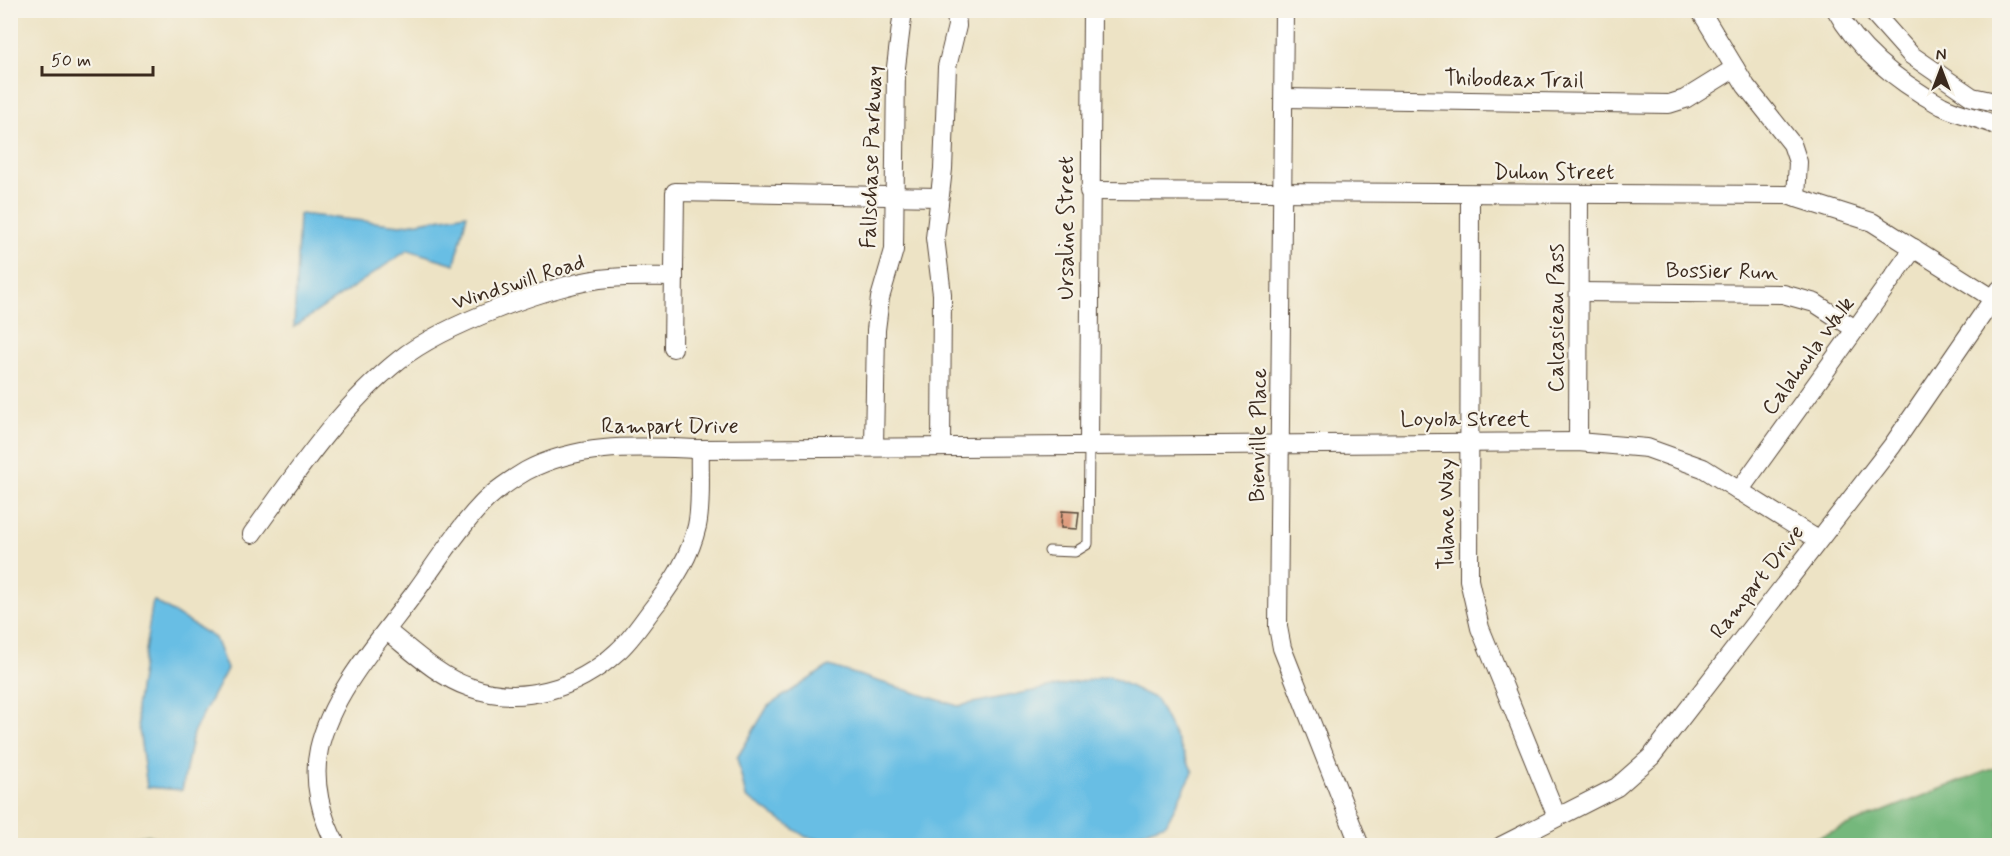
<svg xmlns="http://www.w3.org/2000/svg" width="2010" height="856" viewBox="0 0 2010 856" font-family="Mynerve,sans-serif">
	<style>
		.forest { fill: #75b87c; stroke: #58714d; stroke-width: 1.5 }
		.water { fill: #68bee4; stroke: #527481; stroke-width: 1.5 }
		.building { fill: #dd9475 }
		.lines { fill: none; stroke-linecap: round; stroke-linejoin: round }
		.lane-casing { stroke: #564637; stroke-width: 11 }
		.street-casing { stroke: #564637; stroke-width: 20 }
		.lane { stroke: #fff; stroke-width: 9 }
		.street { stroke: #fff; stroke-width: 18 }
		.labels { text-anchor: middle; stroke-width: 4.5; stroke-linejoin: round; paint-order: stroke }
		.street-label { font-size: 22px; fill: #3b2a1e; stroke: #f7f3e8 }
	</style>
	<rect width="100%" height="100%" fill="#f7f3e8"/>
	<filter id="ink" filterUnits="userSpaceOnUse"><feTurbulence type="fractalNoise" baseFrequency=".0167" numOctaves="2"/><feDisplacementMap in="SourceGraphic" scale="12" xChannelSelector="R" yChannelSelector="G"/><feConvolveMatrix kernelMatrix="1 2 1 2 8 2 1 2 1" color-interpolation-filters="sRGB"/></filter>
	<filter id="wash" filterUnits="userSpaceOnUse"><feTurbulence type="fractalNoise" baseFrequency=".008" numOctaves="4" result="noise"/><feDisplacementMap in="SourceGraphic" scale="24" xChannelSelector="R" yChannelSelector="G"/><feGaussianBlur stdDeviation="1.35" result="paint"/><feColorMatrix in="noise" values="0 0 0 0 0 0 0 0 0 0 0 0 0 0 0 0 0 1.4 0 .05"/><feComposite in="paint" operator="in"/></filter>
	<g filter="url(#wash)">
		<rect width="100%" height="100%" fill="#ede3c5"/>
		<g class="forest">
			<polygon points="1999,766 1999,845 1798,845"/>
			<polygon points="148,835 181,845 92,845"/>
		</g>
		<g class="water">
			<polygon points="299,214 401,225 467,214 455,264 408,250 294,327"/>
			<polygon points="153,600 215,638 227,669 193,733 182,790 147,787 136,708"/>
			<polygon points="829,666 958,706 1109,676 1156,699 1193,772 1166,824 1104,845 853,845 806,837 746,797 737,758 768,706"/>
		</g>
		<g id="blocks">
			<polygon class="building" points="1062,511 1079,512 1077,529 1061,528"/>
		</g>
	</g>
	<g filter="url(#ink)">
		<use href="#blocks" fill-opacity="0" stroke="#564637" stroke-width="1.5"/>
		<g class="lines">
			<g class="lane-casing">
				<polyline id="lane" points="1049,551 1075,552 1088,544 1089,445"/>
			</g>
			<g class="street-casing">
				<g id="street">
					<polyline points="1284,10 1278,627 1282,648 1360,846"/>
					<polyline points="1700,10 1746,86 1792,144 1798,162 1796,198"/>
					<path d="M1836,10c23,42 64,73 106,96 18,9 39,12 58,21"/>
					<polyline points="1871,10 1911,55 1972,97 2000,103"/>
					<polyline points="1284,98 1669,104 1685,99 1735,68"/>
					<polyline points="1089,191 1787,195 1872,222 1994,299"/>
					<polyline points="1470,195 1469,580 1480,628 1557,817"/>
					<polyline points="1579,292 1783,294 1815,303 1855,329"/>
					<polyline points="673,348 675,192 938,197"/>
					<polyline points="1578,442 1579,195"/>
					<polyline points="1089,445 1092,10"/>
					<polyline points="874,447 876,330 880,298 894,250 896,67 903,10"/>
					<polyline points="941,447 942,294 935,238 943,169 947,67 957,26 956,10"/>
					<polyline points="1739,491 1914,248"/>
					<path d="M252,534c44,-61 88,-127 147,-174 42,-34 157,-78 211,-82 21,-2 42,-1 64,-1"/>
					<path d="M387,631c24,19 52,46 82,56 52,19 108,2 148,-35 16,-14 27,-33 40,-49 18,-24 33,-47 40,-77 5,-23 2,-53 3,-77"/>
					<path d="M337,846c-16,-28 -25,-65 -18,-97 12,-56 63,-112 97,-158 21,-29 41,-61 66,-87 12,-13 29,-24 44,-33 55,-29 114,-24 174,-22l878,-7 69,6 56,20 115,72"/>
					<polyline points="1501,846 1617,787 1651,757 1892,446 2000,289"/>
				</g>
			</g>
			<use href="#lane" class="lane"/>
			<use href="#street" class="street"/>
		</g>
	</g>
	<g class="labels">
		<g class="street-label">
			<text transform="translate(1514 78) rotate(1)" y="8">Thibodeax Trail</text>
			<text transform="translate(870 157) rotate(-88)" y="8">Fallschase Parkway</text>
			<text x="1554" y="179">Duhon Street</text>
			<text transform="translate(1065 228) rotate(-90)" y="8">Ursaline Street</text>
			<text transform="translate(1722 270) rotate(1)" y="8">Bossier Run</text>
			<text transform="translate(518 281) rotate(-18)" y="8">Windswill Road</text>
			<text transform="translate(1555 318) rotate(-90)" y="8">Calcasieau Pass</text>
			<text transform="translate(1807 355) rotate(-54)" y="8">Calahoula Walk</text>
			<text x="1465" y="426">Loyola Street</text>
			<text x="670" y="433">Rampart Drive</text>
			<text transform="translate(1257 435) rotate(-89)" y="8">Bienville Place</text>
			<text transform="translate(1445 514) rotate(-90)" y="8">Tulane Way</text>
			<text transform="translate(1756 581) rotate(-52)" y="8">Rampart Drive</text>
		</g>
	</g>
	<rect width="2010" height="856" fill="none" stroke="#f7f3e8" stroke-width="36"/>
	<g transform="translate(1941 69)" stroke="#f7f3e8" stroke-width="4.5" paint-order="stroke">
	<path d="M0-4.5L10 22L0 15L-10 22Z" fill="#3b2a1e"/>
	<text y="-9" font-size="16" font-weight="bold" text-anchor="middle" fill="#3b2a1e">N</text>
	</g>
	<path d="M42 66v9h111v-9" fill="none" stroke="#3b2a1e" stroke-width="3"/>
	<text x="51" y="66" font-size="18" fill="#3b2a1e" stroke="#f7f3e8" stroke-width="4.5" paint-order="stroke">50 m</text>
</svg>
